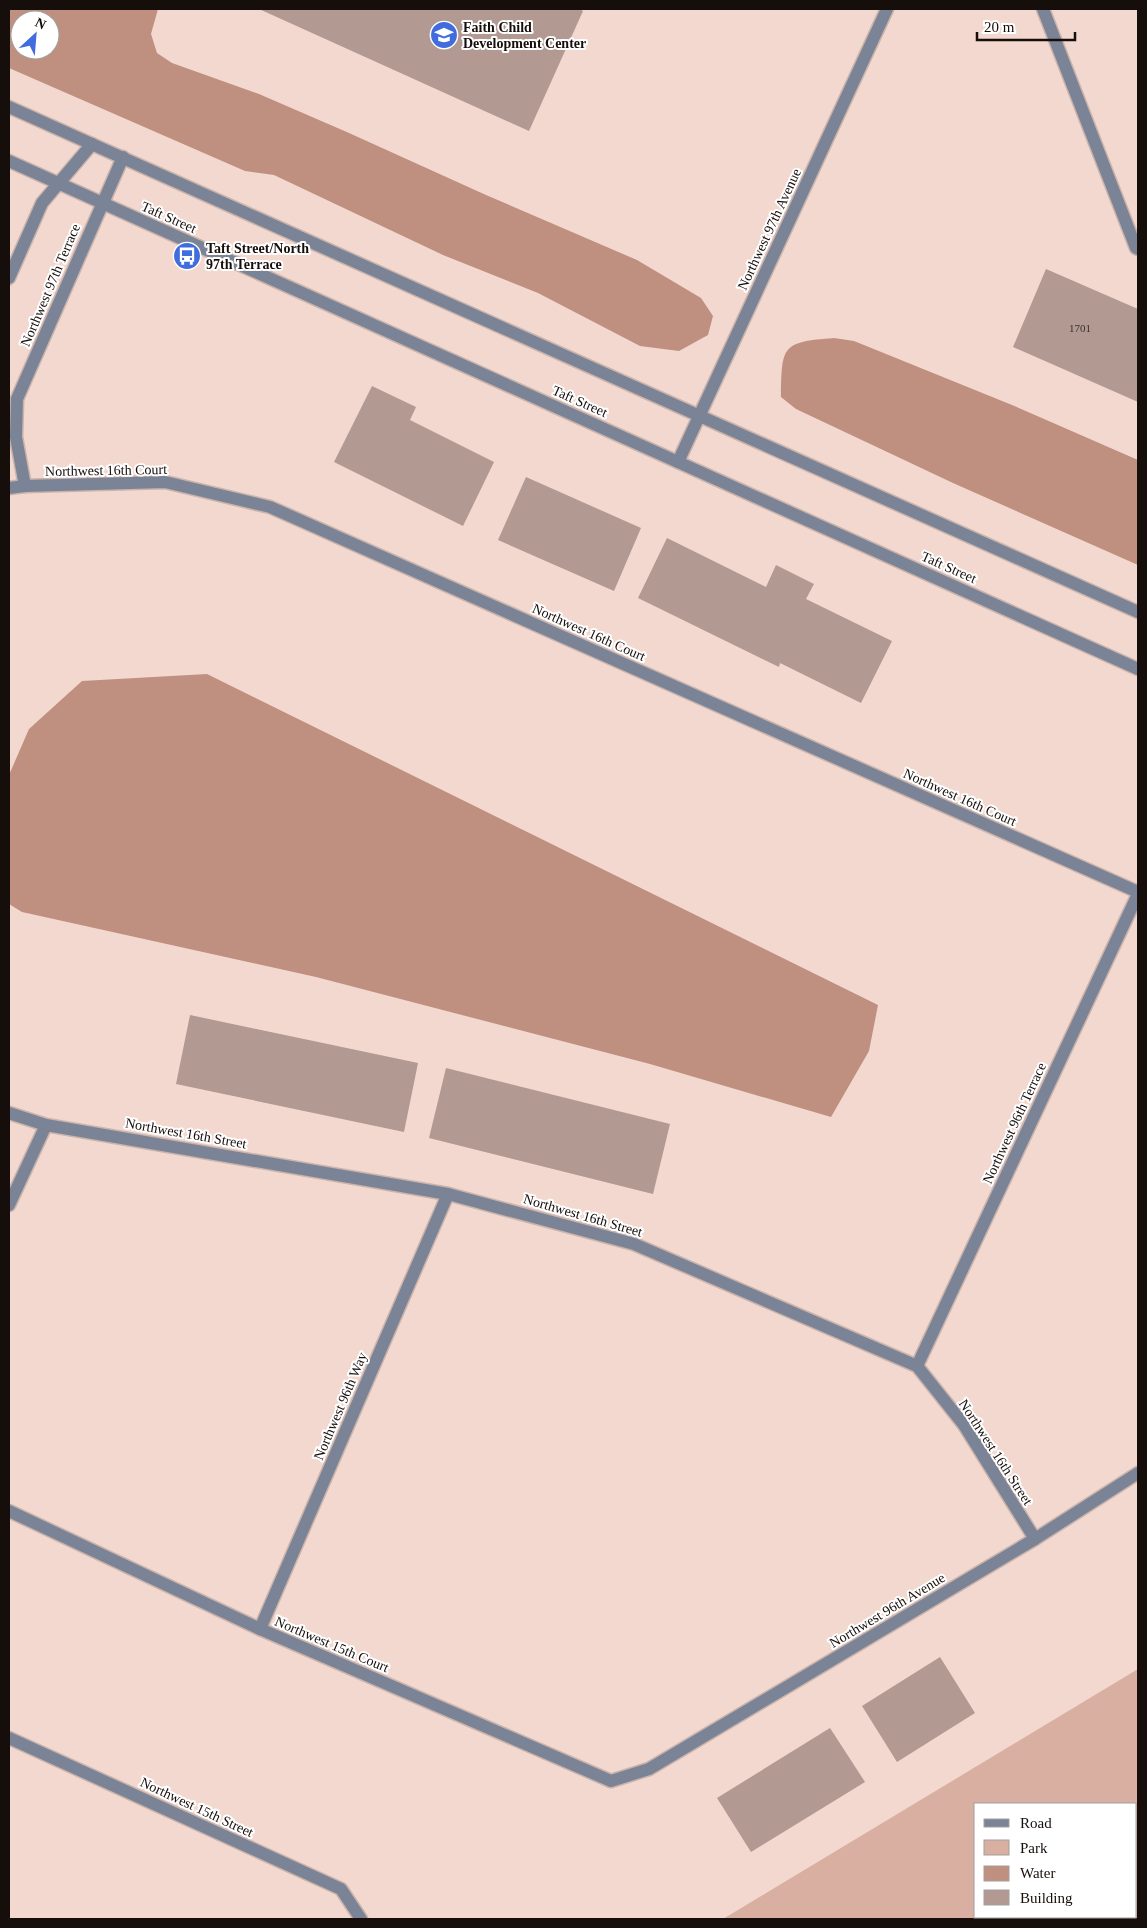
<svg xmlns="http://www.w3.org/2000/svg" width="1147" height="1928" viewBox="0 0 1147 1928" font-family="Georgia,serif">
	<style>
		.green { fill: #d9afa2; fill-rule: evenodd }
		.water { fill: #bf8f7f; fill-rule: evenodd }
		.building { fill: #b29991 }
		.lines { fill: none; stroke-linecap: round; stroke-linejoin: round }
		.minor-casing { stroke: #cbb4ac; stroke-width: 15 }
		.tertiary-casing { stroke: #cbb4ac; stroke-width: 15 }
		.minor { stroke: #7b8496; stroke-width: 12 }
		.tertiary { stroke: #7b8496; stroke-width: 12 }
		.labels { text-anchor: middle; stroke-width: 4; stroke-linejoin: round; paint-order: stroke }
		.number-label { font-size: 11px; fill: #3d312c }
		.poi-label { font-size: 14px; font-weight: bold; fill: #160e0b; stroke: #fff; text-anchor: start }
		.street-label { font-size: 14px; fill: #160e0b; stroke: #fff }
	</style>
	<rect width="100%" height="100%" fill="#f3d8cf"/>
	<path class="green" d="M1138,1669v250h-415zM976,1804h160v113h-160z"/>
	<g class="water">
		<path d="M9,9h149l-7,25 6,19 15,10 87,31 90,39 137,62 151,65 64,38 12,18 -5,19 -29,16 -39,-5 -102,-53 -95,-38 -169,-80 -29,-4 -236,-103zM20,20h30v30h-30z"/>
		<path d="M834,338l20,3 158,64 126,55v105l-185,-82 -157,-74 -15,-12c1,-51 0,-55 53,-59z"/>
		<polygon points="207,674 878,1005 869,1051 831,1117 650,1064 316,977 22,912 9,904 9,775 29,729 82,681"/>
	</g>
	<g class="building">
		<polygon points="259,9 579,9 583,11 529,131"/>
		<polygon points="1046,269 1138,309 1138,402 1013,347"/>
		<polygon points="372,386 416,407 410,420 494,462 463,526 334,462"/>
		<polygon points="526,477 641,528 614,591 498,540"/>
		<polygon points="667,538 766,587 776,565 814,584 806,599 892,641 861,703 780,663 779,667 638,598"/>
		<polygon points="190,1015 418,1063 404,1132 176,1084"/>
		<polygon points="446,1068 670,1124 653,1194 429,1138"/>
		<polygon points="940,1657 975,1713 897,1762 862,1706"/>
		<polygon points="830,1728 865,1782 751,1852 717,1798"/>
	</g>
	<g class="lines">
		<g class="minor-casing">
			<g id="minor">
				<polyline points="1043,9 1136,248 1138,249"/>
				<polyline points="9,278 42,203 92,144"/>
				<polyline points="678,462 887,9"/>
				<polyline points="25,486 16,437 17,399 123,157"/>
				<polyline points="9,488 25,486 165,482 270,507 1138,892"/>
				<polyline points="9,1113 46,1125 448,1194 634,1244 917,1366 964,1425 1035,1539"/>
				<polyline points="9,1205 46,1125"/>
				<polyline points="917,1366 1138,894"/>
				<polyline points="9,1511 260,1629 611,1781 649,1769 1035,1539 1138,1473"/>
				<polyline points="260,1629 448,1194"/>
				<polyline points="9,1738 341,1889 361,1919"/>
			</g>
		</g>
		<g class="tertiary-casing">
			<g id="tertiary">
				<polyline points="9,107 1138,612"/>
				<polyline points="9,161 1138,669"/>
			</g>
		</g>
		<use href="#minor" class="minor"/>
		<use href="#tertiary" class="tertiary"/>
	</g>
	<defs>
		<g id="school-disc" transform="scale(1.4375)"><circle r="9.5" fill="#406cdd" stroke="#fff"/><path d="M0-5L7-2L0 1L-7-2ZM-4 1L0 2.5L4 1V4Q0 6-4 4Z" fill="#fff"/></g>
		<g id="bus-disc" transform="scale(1.4375)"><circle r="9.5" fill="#406cdd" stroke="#fff"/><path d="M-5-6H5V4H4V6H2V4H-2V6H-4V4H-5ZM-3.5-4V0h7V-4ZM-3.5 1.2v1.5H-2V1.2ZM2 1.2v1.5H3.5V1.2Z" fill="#fff"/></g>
	</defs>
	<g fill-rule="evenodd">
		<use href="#school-disc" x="444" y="35"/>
		<use href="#bus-disc" x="187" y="256"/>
	</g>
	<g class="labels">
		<g class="number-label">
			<text x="1080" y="332">1701</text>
		</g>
		<g class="poi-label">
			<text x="463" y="32">Faith Child<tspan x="463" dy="16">Development Center</tspan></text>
			<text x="206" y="253">Taft Street/North<tspan x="206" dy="16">97th Terrace</tspan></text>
		</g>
		<g class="street-label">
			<text transform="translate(169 217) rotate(24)" y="5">Taft Street</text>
			<text transform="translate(769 229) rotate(-65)" y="5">Northwest 97th Avenue</text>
			<text transform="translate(50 285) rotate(-67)" y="5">Northwest 97th Terrace</text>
			<text transform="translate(580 401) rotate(24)" y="5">Taft Street</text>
			<text transform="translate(106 470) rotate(-1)" y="5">Northwest 16th Court</text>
			<text transform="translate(949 567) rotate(24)" y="5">Taft Street</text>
			<text transform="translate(589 632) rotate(24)" y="5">Northwest 16th Court</text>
			<text transform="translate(960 797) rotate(24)" y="5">Northwest 16th Court</text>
			<text transform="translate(1014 1123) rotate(-65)" y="5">Northwest 96th Terrace</text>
			<text transform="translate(186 1133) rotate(10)" y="5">Northwest 16th Street</text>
			<text transform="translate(583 1215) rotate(16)" y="5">Northwest 16th Street</text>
			<text transform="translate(340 1406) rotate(-67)" y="5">Northwest 96th Way</text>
			<text transform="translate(996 1452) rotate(57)" y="5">Northwest 16th Street</text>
			<text transform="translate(887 1610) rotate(-31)" y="5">Northwest 96th Avenue</text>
			<text transform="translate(332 1644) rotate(23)" y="5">Northwest 15th Court</text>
			<text transform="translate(197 1807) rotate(25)" y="5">Northwest 15th Street</text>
		</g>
	</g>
	<rect width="1147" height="1928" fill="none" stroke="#160e0b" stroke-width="20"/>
	<rect x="974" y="1803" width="162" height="115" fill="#ffffff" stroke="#a29f9d"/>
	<rect x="984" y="1819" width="25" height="8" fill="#7b8496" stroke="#a29f9d"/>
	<text x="1020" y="1828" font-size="15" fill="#160e0b">Road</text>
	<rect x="984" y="1840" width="25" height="15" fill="#d9afa2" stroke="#a29f9d"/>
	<text x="1020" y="1853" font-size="15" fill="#160e0b">Park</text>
	<rect x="984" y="1866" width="25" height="15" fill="#bf8f7f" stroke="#a29f9d"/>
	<text x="1020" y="1878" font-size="15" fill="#160e0b">Water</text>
	<rect x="984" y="1890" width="25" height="15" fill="#b29991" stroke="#a29f9d"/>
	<text x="1020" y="1903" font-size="15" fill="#160e0b">Building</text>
	<g transform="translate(35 35) rotate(26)"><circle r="24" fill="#ffffff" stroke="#a29f9d"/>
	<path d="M0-4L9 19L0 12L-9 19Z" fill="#406cdd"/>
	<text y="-8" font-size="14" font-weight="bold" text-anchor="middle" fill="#160e0b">N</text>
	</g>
	<path d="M977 32v8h98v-8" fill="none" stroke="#160e0b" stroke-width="2.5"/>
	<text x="984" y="32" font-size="15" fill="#160e0b" stroke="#ffffff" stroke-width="4" paint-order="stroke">20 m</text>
</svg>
